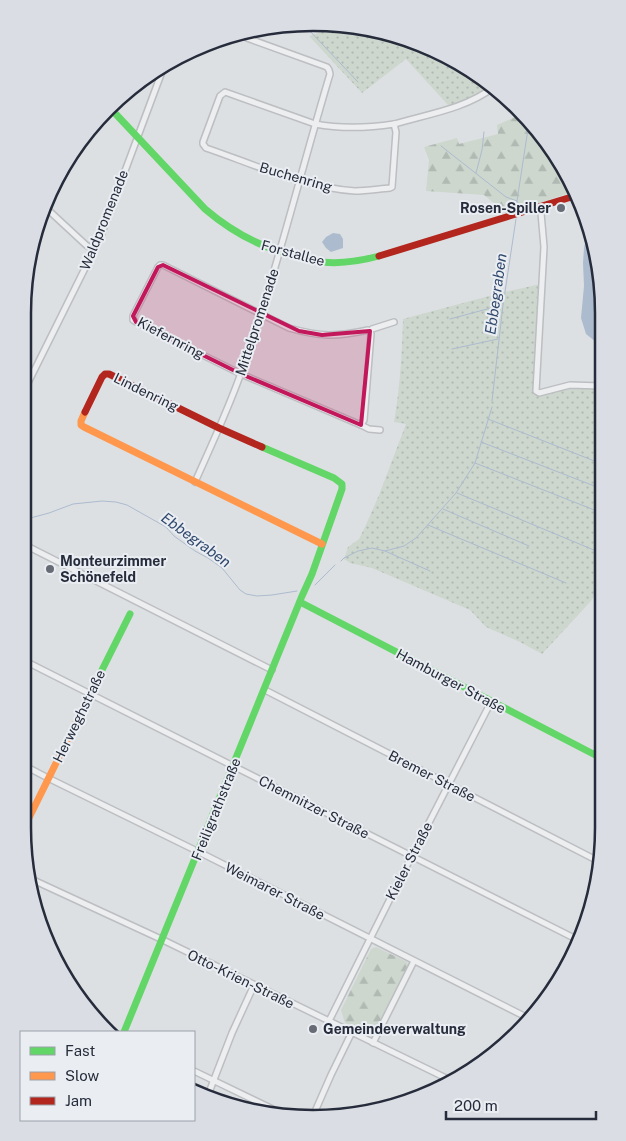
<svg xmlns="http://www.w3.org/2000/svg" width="626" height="1141" viewBox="0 0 626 1141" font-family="'Public Sans',sans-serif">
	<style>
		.green { fill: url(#green-dots) }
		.forest { fill: url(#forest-firs) }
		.water { fill: #acbbce }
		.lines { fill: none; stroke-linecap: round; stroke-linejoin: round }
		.stream { stroke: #acbbce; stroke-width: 1 }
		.street-casing { stroke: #bcbec1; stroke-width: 8 }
		.street { stroke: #edeef0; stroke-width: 5 }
		.fast { stroke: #63d668; stroke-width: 7 }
		.slow { stroke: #ff974d; stroke-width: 7 }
		.jam { stroke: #b3261e; stroke-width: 7 }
		.marked { fill: #c2185b; fill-opacity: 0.2; stroke: #c2185b; stroke-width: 4; stroke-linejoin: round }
		.poi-dot { fill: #666b76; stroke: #eaeef3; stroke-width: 2 }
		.labels { text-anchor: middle; stroke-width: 4; stroke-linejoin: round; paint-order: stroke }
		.street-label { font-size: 14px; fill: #262c3b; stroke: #eaeef3 }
		.poi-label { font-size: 14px; font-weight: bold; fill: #262c3b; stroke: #eaeef3; text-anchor: start }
		.water-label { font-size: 15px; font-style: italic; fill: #31496d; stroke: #eaeef3 }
		.rim { fill: none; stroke: #262c3b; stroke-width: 2.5 }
	</style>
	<defs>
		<pattern id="green-dots" width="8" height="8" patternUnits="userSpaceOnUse" patternTransform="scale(1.25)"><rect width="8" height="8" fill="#cdd7ce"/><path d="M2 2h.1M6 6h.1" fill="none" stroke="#b0b9b2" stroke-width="1.8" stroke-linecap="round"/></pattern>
		<pattern id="forest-firs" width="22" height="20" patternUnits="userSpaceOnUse" patternTransform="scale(1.25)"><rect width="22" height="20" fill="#cdd7ce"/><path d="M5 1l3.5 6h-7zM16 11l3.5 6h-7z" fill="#b0b9b2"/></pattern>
	</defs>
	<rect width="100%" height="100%" fill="#dde0e3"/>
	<g class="green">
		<polygon points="351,25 458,61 491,85 475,95 461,103 448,105 406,59 362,93 309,36 318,33 328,26"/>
		<path d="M541,284l-7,110h6l33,-8 28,2 1,196 -11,17 -49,53 -22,-12 -34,-15 -16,-17 -98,-42 -22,-5 -6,-4 4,-12 11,-8 6,-12 14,-32 27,-71 -12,-2c6,-34 8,-69 9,-103l101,-27z"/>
	</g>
	<g class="forest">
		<polygon points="522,114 554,151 575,191 507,214 484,195 426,191 429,160 424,147 457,138 459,144 498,134 497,125"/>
		<polygon points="376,947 407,962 409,967 378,1028 365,1033 345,1023 341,1010 371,949"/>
	</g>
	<g class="water">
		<polygon points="588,228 601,275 601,353 596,342 586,334 581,318 584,286 583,263 584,248"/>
		<polygon points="333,233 340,234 343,239 343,248 331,252 326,248 322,242 326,237"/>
	</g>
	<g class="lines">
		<g class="stream">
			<polyline points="307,28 358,82"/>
			<polyline points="441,146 506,197 517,201"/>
			<polyline points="476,173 482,150 484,132"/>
			<polyline points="517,207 517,201 528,129 531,125"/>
			<polyline points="450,319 502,305"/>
			<polyline points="452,349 498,339"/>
			<polyline points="492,401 503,305 516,219"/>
			<polyline points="488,419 602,464"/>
			<polyline points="481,442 602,489"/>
			<polyline points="475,463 602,513"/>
			<polyline points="457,493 601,553"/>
			<polyline points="443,509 529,546"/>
			<polyline points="23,520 49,513 73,504 102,501 116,502 127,505 166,527 174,536 195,551 208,558 222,568 240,590 246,594 257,596 272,595 297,591"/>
			<polyline points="428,525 566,583"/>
			<polyline points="385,551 430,571"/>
			<polyline points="341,561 344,558 358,551 372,548 385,551 404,546 416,538 456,493 475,463 492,407"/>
			<polyline points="315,585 335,565"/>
		</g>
		<g class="street-casing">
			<g id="street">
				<path d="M225,92l90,32c27,5 53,4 79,0l2,8 -4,55 -2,1c-12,1 -23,3 -35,3 -50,-3 -102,-27 -149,-43l-3,-4v-2l17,-46z"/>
				<path d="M394,124c34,-10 71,-15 100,-37"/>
				<polyline points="45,207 86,245 94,250"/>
				<polyline points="539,207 541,213 544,247 536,391 539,393 570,385 601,386"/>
				<path d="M160,265h3l126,63c32,9 47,9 79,2l2,1 1,3 -7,86 -3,5 -120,-51 -105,-52 -3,-2v-4l25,-49z"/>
				<polyline points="370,331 372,329 394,322"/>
				<polyline points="23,393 100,238 163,69"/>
				<polyline points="361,425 369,429 380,430"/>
				<path d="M195,482c16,-36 33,-72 46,-109 35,-98 59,-199 89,-299l-1,-4 -2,-3 -80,-29 -3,-6"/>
				<polyline points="23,544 272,670"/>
				<polyline points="23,660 578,940"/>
				<polyline points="265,690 600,862"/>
				<polyline points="23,765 48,778 207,856 528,1018"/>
				<polyline points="31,879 163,940 450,1080"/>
				<polyline points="329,1021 400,879 491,702"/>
				<polyline points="109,1030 114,1032"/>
				<polyline points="373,1043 414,961"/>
				<polyline points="194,1071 281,1113"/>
				<polyline points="208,1095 232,1033 254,985"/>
				<polyline points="313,1116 331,1075 352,1032"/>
			</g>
		</g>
		<use href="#street" class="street"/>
		<g class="fast">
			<path d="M112,110l93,99c27,23 56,39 91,47 8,2 17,5 26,6 19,2 39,-1 57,-6"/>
			<polyline points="300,602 603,759"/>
			<polyline points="98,678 130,614"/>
			<polyline points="124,1032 302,596 312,574 342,489 342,484 334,478 262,447"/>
		</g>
		<g class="slow">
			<polyline points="85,412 81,421 81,425 84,427 322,544"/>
			<polyline points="23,830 98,678"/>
		</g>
		<g class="jam">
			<polyline points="379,256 578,195"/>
			<polyline points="85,412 102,377 105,374 109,374 219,428 262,447"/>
		</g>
	</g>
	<path class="marked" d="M163,265l136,66 23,4 48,-4 -9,94 -120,-51 -105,-52 -3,-6 25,-49z"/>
	<g class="poi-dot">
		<circle cx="561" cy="208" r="5"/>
		<circle cx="50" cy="569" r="5"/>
		<circle cx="313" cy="1029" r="5"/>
	</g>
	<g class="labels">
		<g class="street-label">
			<text transform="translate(296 177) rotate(16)" y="5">Buchenring</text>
			<text transform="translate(104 220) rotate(-68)" y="5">Waldpromenade</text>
			<text transform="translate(293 253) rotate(15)" y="5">Forstallee</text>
			<text transform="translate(257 322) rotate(-72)" y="5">Mittelpromenade</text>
			<text transform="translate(171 338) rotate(28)" y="5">Kiefernring</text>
			<text transform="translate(146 392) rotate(26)" y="5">Lindenring</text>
			<text transform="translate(451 681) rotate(28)" y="5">Hamburger Straße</text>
			<text transform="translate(79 716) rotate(-64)" y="5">Herweghstraße</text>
			<text transform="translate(432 776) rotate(27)" y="5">Bremer Straße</text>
			<text transform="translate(314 807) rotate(27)" y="5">Chemnitzer Straße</text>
			<text transform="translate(216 809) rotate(-68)" y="5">Freiligrathstraße</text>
			<text transform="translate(409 861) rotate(-63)" y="5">Kieler Straße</text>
			<text transform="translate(275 891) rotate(27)" y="5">Weimarer Straße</text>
			<text transform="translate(241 979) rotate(26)" y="5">Otto-Krien-Straße</text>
		</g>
		<g class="poi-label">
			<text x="551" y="213" text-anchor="end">Rosen-Spiller</text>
			<text x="60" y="566">Monteurzimmer<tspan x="60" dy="16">Schönefeld</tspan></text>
			<text x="323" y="1034">Gemeindeverwaltung</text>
		</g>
		<g class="water-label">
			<text transform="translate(496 294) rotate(-82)" y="5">Ebbegraben</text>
			<text transform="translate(196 540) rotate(36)" y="5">Ebbegraben</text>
		</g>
	</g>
	<path d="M0 0H626V1141H0ZM313 31H313A282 282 0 0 1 595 313V828A282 282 0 0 1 313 1110H313A282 282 0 0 1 31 828V313A282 282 0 0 1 313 31Z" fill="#dadee4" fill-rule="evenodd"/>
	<path class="rim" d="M313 31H313A282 282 0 0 1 595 313V828A282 282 0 0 1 313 1110H313A282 282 0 0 1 31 828V313A282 282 0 0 1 313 31Z"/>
	<rect x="20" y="1031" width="175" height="90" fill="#eaeef3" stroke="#9ca0a9"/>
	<rect x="30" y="1047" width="25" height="8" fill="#63d668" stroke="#9ca0a9"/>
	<text x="65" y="1056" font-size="15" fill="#262c3b">Fast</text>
	<rect x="30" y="1072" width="25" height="8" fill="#ff974d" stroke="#9ca0a9"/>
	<text x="65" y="1081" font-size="15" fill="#262c3b">Slow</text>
	<rect x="30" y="1097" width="25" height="8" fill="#b3261e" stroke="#9ca0a9"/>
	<text x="65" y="1106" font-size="15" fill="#262c3b">Jam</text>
	<path d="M446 1111v8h150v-8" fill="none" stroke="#262c3b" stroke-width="2.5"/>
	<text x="454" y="1111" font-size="15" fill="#262c3b" stroke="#eaeef3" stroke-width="4" paint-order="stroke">200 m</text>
</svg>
